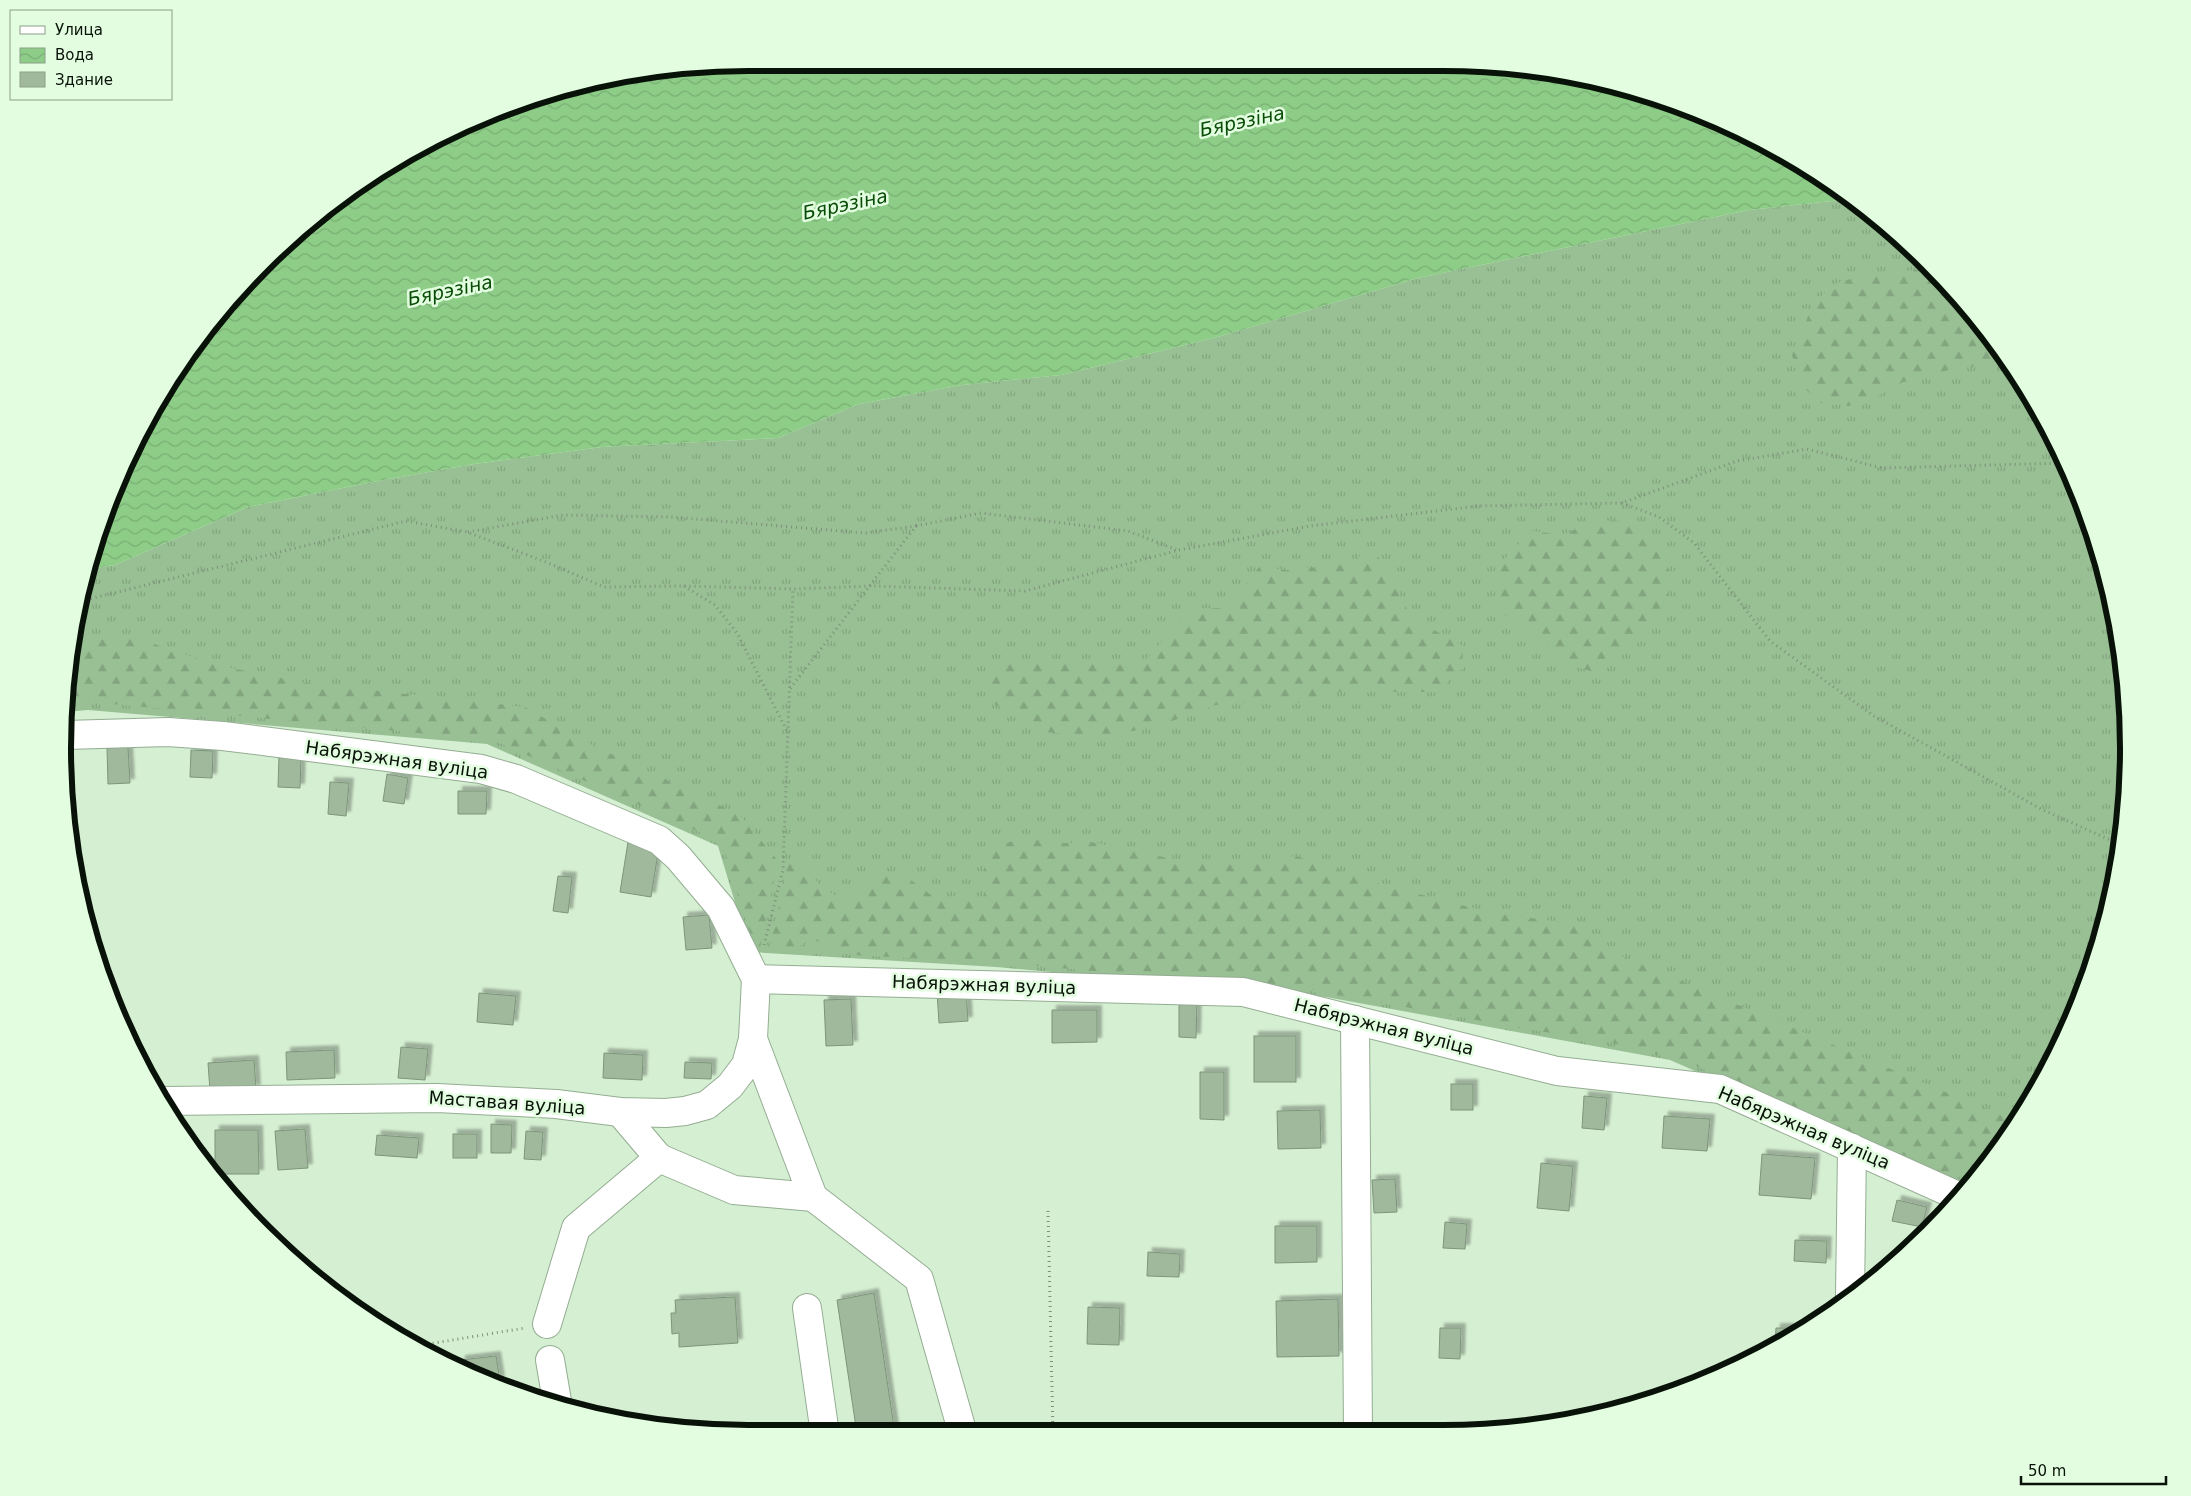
<svg xmlns="http://www.w3.org/2000/svg" width="2191" height="1496" viewBox="0 0 2191 1496" font-family="'DejaVu Sans',sans-serif">
	<style>
		.grass { fill: url(#grass-tufts) }
		.forest { fill: url(#forest-firs) }
		.water { fill: url(#water-waves) }
		.building { fill: #a0b99d; stroke: #7d957b; filter: url(#shadow) }
		.lines { fill: none; stroke-linecap: round; stroke-linejoin: round }
		.minor-casing { stroke: #94ad92; stroke-width: 30 }
		.path { stroke: #7d8f7a; stroke-width: 3; stroke-dasharray: 1 4; stroke-linecap: butt }
		.minor { stroke: #fff; stroke-width: 28 }
		.labels { text-anchor: middle; stroke-width: 5; stroke-linejoin: round; paint-order: stroke }
		.street-label { font-size: 18px; fill: #091208; stroke: #e2fddf }
		.water-label { font-size: 19px; font-style: italic; fill: #094c07; stroke: #e2fddf }
		.rim { fill: none; stroke: #091208; stroke-width: 6 }
	</style>
	<defs>
		<pattern id="grass-tufts" width="24" height="20" patternUnits="userSpaceOnUse" patternTransform="scale(1.25)"><rect width="24" height="20" fill="#98c094"/><path d="M3 7l-1-3M5 7V3M7 7l1-3M15 17l-1-3M17 17v-4M19 17l1-3" fill="none" stroke="#82a47e"/></pattern>
		<pattern id="forest-firs" width="22" height="20" patternUnits="userSpaceOnUse" patternTransform="scale(1.25)"><rect width="22" height="20" fill="#98c094"/><path d="M5 1l3.5 6h-7zM16 11l3.5 6h-7z" fill="#82a47e"/></pattern>
		<pattern id="water-waves" width="16" height="10" patternUnits="userSpaceOnUse" patternTransform="scale(1.25)"><rect width="16" height="10" fill="#8ecd88"/><path d="M0 5q4-4 8 0t8 0" fill="none" stroke="#79af74"/></pattern>
		<filter id="shadow"><feDropShadow dx="4.5" dy="-4.5" stdDeviation="1" flood-color="#0004"/></filter>
	</defs>
	<rect width="100%" height="100%" fill="#d5efd2"/>
	<polygon class="grass" points="1851,199 1928,263 2013,367 2076,485 2115,614 2128,748 2115,881 2076,1010 2013,1129 1964,1189 1670,1060 1326,997 996,967 750,952 718,846 487,744 88,710 65,712 64,703 87,569 115,565 248,507 378,481 474,464 602,447 778,438 859,404 962,385 1061,375 1214,338 1418,278 1749,210"/>
	<g class="forest">
		<polygon points="1924,269 1933,270 2015,371 1990,367 1958,366 1933,376 1903,382 1876,397 1849,406 1820,403 1800,384 1792,355 1814,302 1837,283 1864,275"/>
		<polygon points="1594,520 1624,521 1647,534 1667,562 1670,589 1660,615 1645,637 1594,672 1563,663 1555,650 1519,627 1497,608 1495,579 1508,554 1532,531 1563,535"/>
		<polygon points="1373,547 1412,618 1463,646 1462,669 1436,692 1382,692 1351,685 1327,699 1298,703 1271,700 1216,705 1161,725 1104,737 1046,732 992,703 982,683 990,670 1018,662 1124,665 1148,658 1188,609 1219,608 1240,593 1259,567 1287,570 1348,564"/>
		<polygon points="75,637 89,640 140,639 212,664 305,683 525,707 586,742 740,815 778,861 760,948 754,946 722,842 493,740 91,702 64,703"/>
		<polygon points="1026,839 1065,843 1091,842 1182,861 1236,865 1296,856 1380,884 1492,913 1578,924 1624,957 2017,1122 1969,1183 1689,1063 1609,1042 1519,1028 1292,986 1159,977 1027,965 855,955 836,952 821,941 806,942 794,950 770,948 788,864 800,862 820,885 842,900 884,873 903,874 935,898 985,897 984,870 999,844"/>
	</g>
	<polygon class="water" points="1443,63 1576,76 1746,133 1851,199 1749,210 1418,278 1214,338 1061,375 962,385 859,404 778,438 602,447 474,464 378,481 248,507 115,565 87,569 115,486 204,330 263,263 367,178 528,99 658,68"/>
	<g class="building">
		<polygon points="128,747 130,783 108,784 107,748"/>
		<polygon points="191,750 213,751 212,778 190,777"/>
		<polygon points="279,755 301,755 300,788 278,787"/>
		<polygon points="387,774 408,778 404,804 383,801"/>
		<polygon points="330,782 349,783 346,816 328,814"/>
		<polygon points="458,791 487,791 486,814 458,814"/>
		<polygon points="628,842 659,847 651,897 620,892"/>
		<polygon points="558,876 572,877 568,913 553,911"/>
		<polygon points="709,915 712,948 686,950 683,917"/>
		<polygon points="966,990 968,1021 939,1023 937,992"/>
		<polygon points="479,993 516,996 513,1025 477,1022"/>
		<polygon points="851,999 853,1045 826,1046 824,1000"/>
		<polygon points="1179,1000 1197,1000 1196,1038 1179,1037"/>
		<polygon points="1052,1010 1097,1010 1097,1042 1052,1043"/>
		<rect x="1254" y="1036" width="42" height="46"/>
		<polygon points="401,1047 428,1049 425,1080 398,1078"/>
		<polygon points="334,1050 335,1078 287,1080 286,1052"/>
		<polygon points="604,1053 643,1055 642,1080 603,1078"/>
		<polygon points="254,1060 256,1089 210,1091 208,1063"/>
		<polygon points="685,1062 712,1063 711,1079 684,1078"/>
		<polygon points="1200,1072 1224,1072 1224,1120 1200,1119"/>
		<rect x="1451" y="1084" width="22" height="26"/>
		<polygon points="1584,1096 1607,1098 1604,1130 1582,1128"/>
		<polygon points="1320,1110 1321,1148 1278,1149 1277,1111"/>
		<polygon points="1664,1116 1710,1119 1707,1151 1662,1148"/>
		<polygon points="491,1124 512,1125 511,1153 491,1153"/>
		<polygon points="305,1129 308,1168 278,1170 275,1131"/>
		<polygon points="215,1130 258,1130 259,1174 218,1174 215,1170"/>
		<polygon points="526,1131 543,1132 541,1160 524,1159"/>
		<rect x="453" y="1134" width="24" height="24"/>
		<polygon points="377,1135 419,1138 417,1158 375,1155"/>
		<polygon points="1762,1154 1815,1158 1811,1199 1759,1195"/>
		<polygon points="1541,1163 1573,1166 1569,1211 1537,1208"/>
		<polygon points="1395,1179 1397,1212 1374,1213 1372,1180"/>
		<polygon points="1897,1200 1927,1207 1922,1227 1892,1221"/>
		<polygon points="1445,1222 1467,1224 1465,1249 1443,1248"/>
		<polygon points="1275,1226 1317,1226 1317,1262 1275,1263"/>
		<polygon points="1795,1240 1827,1241 1826,1263 1794,1261"/>
		<polygon points="1148,1252 1180,1254 1179,1277 1147,1276"/>
		<polygon points="874,1293 895,1434 857,1434 837,1300"/>
		<polygon points="735,1297 738,1343 679,1347 679,1333 672,1334 671,1313 676,1313 675,1300"/>
		<polygon points="1338,1299 1339,1356 1277,1357 1276,1301"/>
		<polygon points="1088,1307 1120,1308 1119,1345 1087,1344"/>
		<polygon points="1440,1328 1461,1328 1460,1359 1439,1358"/>
		<polygon points="1776,1328 1790,1328 1790,1336 1775,1344"/>
		<polygon points="496,1356 500,1381 460,1368 461,1360"/>
	</g>
	<g class="lines">
		<g class="minor-casing">
			<g id="minor">
				<polyline points="66,735 168,732 223,736 481,769 516,779 659,840 678,857 721,908 756,979 753,1039 746,1065 730,1086 707,1105 685,1111 666,1113 620,1112 556,1104 437,1098 162,1101"/>
				<polyline points="756,979 1243,992 1557,1071 1720,1089 1958,1196"/>
				<polyline points="1355,1020 1358,1434"/>
				<polyline points="753,1039 813,1197 919,1279 963,1434"/>
				<polyline points="620,1112 659,1158"/>
				<polyline points="1850,1296 1852,1148"/>
				<polyline points="807,1308 825,1434"/>
				<polyline points="547,1324 576,1228 659,1158 734,1190 813,1197"/>
				<polyline points="550,1360 557,1401"/>
			</g>
		</g>
		<g class="path">
			<polyline points="1622,503 1659,517 1694,543 1770,641 1874,716 2041,809 2119,844"/>
			<polyline points="916,526 981,513 1128,531 1177,550"/>
			<polyline points="468,532 563,515 671,517 865,533 916,526 789,690"/>
			<polyline points="684,586 715,605 737,633 787,731"/>
			<polyline points="81,601 406,521 467,532 546,562 604,587 684,586 793,589"/>
			<polyline points="764,945 783,870 793,589 872,586 1025,591 1179,550 1310,526 1478,506 1622,503 1737,461 1807,449 1882,468 2064,463"/>
			<polyline points="1048,1211 1053,1434"/>
			<polyline points="423,1349 422,1345 525,1328"/>
		</g>
		<use href="#minor" class="minor"/>
	</g>
	<g class="labels">
		<g class="street-label">
			<text transform="translate(397 760) rotate(8)" y="6">Набярэжная вуліца</text>
			<text transform="translate(984 985) rotate(2)" y="6">Набярэжная вуліца</text>
			<text transform="translate(1384 1027) rotate(14)" y="6">Набярэжная вуліца</text>
			<text transform="translate(507 1103) rotate(4)" y="6">Маставая вуліца</text>
			<text transform="translate(1804 1128) rotate(23)" y="6">Набярэжная вуліца</text>
		</g>
		<g class="water-label">
			<text transform="translate(1242 121) rotate(-12)" y="7">Бярэзіна</text>
			<text transform="translate(845 204) rotate(-12)" y="7">Бярэзіна</text>
			<text transform="translate(450 290) rotate(-12)" y="7">Бярэзіна</text>
		</g>
	</g>
	<path d="M0 0H2191V1496H0ZM748 71H1443A677 677 0 0 1 2120 748V748A677 677 0 0 1 1443 1425H748A677 677 0 0 1 71 748V748A677 677 0 0 1 748 71Z" fill="#e2fddf" fill-rule="evenodd"/>
	<path class="rim" d="M748 71H1443A677 677 0 0 1 2120 748V748A677 677 0 0 1 1443 1425H748A677 677 0 0 1 71 748V748A677 677 0 0 1 748 71Z"/>
	<rect x="10" y="10" width="162" height="90" fill="#e2fddf" stroke="#8b9f89"/>
	<rect x="20" y="26" width="25" height="8" fill="#ffffff" stroke="#8b9f89"/>
	<text x="55" y="35" font-size="15" fill="#091208">Улица</text>
	<rect x="20" y="48" width="25" height="15" fill="url(#water-waves)" stroke="#8b9f89"/>
	<text x="55" y="60" font-size="15" fill="#091208">Вода</text>
	<rect x="20" y="72" width="25" height="15" fill="#a0b99d" stroke="#8b9f89"/>
	<text x="55" y="85" font-size="15" fill="#091208">Здание</text>
	<path d="M2021 1476v8h145v-8" fill="none" stroke="#091208" stroke-width="2.5"/>
	<text x="2028" y="1476" font-size="15" fill="#091208" stroke="#e2fddf" stroke-width="4" paint-order="stroke">50 m</text>
</svg>
